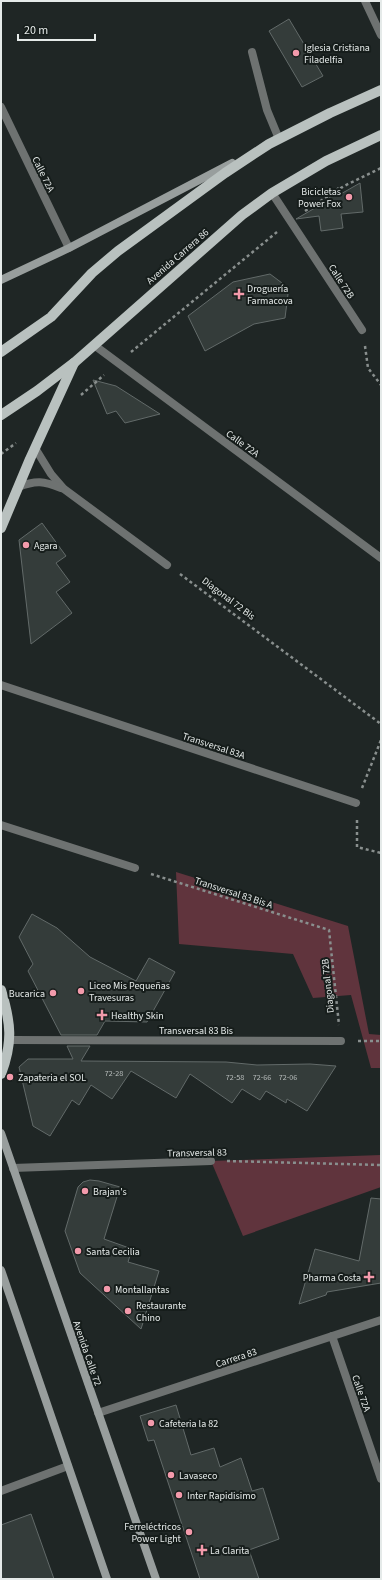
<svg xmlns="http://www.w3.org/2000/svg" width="382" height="1580" viewBox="0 0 382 1580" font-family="'Source Sans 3',sans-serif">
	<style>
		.green { fill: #60343d }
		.building { fill: #343c3a; stroke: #626a69 }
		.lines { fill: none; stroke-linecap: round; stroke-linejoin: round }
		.path { stroke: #898f8e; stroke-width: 2.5; stroke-dasharray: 3 3; stroke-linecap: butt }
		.lane { stroke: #6e7271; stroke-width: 8 }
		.street { stroke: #6e7271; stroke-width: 8 }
		.secondary { stroke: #989e9d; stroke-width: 8 }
		.primary { stroke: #b9c1bf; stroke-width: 10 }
		.poi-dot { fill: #f39aab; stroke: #161d1b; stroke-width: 1.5 }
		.labels { text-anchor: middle; stroke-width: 4; stroke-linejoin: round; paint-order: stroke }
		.number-label { font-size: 8px; fill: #b9bebd }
		.poi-label { font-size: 10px; fill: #e5eae9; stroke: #161d1b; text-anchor: start }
		.street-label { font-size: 10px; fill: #e5eae9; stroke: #161d1b }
	</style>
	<rect width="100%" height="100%" fill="#1f2625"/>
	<g class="green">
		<polygon points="176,872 348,926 369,1034 381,1035 381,1068 371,1068 351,995 313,998 293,954 179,944"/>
		<polygon points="381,1155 381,1187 243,1236 211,1161"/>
	</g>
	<g class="building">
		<polygon points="289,19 323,76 302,87 269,31"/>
		<polygon points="360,183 363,212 341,214 343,228 321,231 319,216 296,219 327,201 338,187 339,195"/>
		<polygon points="270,274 282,283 288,294 285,318 254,324 205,351 188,316 233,282"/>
		<polygon points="93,380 116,386 160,414 125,423 116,411 107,414"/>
		<polygon points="42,523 66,556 56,563 70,582 56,592 72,613 31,644 19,540"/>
		<polygon points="32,914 57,928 90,957 136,981 149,958 175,972 147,1022 105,1021 97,1035 61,1035 28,971 33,964 19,937"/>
		<polygon points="67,1046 90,1046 81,1061 226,1062 257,1065 310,1064 336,1066 307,1111 287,1099 286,1103 266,1091 260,1100 242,1089 232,1103 190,1074 176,1098 131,1071 112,1099 91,1085 79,1105 72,1100 50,1136 33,1126 19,1067 28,1059 73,1059"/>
		<polygon points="90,1180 99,1181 120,1187 104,1239 132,1249 128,1262 159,1271 141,1329 80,1273 65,1231 78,1187 83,1182"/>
		<polygon points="371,1198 381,1199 381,1283 327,1292 326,1295 299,1304 315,1249 359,1261"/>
		<polygon points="176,1405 191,1455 214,1448 220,1467 241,1458 252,1491 263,1488 279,1539 249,1550 259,1579 200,1579 154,1440 148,1441 140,1416"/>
		<polygon points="31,1514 54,1579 1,1579 1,1525"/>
	</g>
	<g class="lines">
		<g class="path">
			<polyline points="305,211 344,186 381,168"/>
			<polyline points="365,346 368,368 381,385"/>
			<polyline points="131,352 277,232"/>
			<polyline points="81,395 104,375"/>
			<polyline points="1,454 16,443"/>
			<polyline points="180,574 381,724"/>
			<polyline points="362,788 381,740"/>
			<polyline points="357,820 357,847 381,853"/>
			<polyline points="151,874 329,930 339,1025"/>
			<polyline points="358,1041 381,1041"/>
			<polyline points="227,1161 381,1165"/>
		</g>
		<polyline class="lane" points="252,52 267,110 279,139"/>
		<g class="street">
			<polyline points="365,1 381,35"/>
			<polyline points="1,107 69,248"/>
			<polyline points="272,193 362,330"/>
			<polyline points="94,345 381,558"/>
			<polyline points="35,448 51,474 64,489 167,565"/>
			<path d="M18,487c18,-7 26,-6 43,1"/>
			<polyline points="1,685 356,803"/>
			<polyline points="1,825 135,868"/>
			<polyline points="10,1040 341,1041"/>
			<polyline points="13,1168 211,1161"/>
			<polyline points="332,1336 381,1479"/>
			<polyline points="98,1413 381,1320"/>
			<polyline points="1,1491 68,1466"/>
		</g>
		<g class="secondary">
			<polyline points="1,280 69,248 232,163"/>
			<polyline points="1,1133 156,1579"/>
			<polyline points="1,1270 107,1579"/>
		</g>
		<g class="primary">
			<polyline points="1,352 51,317 92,273 118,251 225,173 269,144 330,113 381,90"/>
			<polyline points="1,415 37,391 75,362 242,215 272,193 326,161 381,135"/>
			<polyline points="1,528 30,459 74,363"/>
			<path d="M1,990c10,33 12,52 0,84"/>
		</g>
	</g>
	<g class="poi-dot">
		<circle cx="296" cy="53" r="4"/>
		<circle cx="349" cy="197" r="4"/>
		<path d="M237 288h4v4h4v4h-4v4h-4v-4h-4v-4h4z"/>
		<circle cx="26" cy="545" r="4"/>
		<circle cx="81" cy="991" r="4"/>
		<circle cx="53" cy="993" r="4"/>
		<path d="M100 1009h4v4h4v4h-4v4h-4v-4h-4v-4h4z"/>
		<circle cx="10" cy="1077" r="4"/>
		<circle cx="85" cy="1191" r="4"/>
		<circle cx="78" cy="1251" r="4"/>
		<path d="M367 1271h4v4h4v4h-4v4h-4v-4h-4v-4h4z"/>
		<circle cx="107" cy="1289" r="4"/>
		<circle cx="128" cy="1311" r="4"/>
		<circle cx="151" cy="1423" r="4"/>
		<circle cx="171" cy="1475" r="4"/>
		<circle cx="179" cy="1495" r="4"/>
		<circle cx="189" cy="1532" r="4"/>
		<path d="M200 1544h4v4h4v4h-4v4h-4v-4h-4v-4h4z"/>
	</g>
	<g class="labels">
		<g class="number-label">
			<text x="114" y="1076">72-28</text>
			<text x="235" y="1080">72-58</text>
			<text x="262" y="1080">72-66</text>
			<text x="288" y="1080">72-06</text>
		</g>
		<g class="poi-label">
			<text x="304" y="51">Iglesia Cristiana<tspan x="304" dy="12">Filadelfia</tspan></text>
			<text x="341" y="195" text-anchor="end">Bicicletas<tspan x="341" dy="12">Power Fox</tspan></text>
			<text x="247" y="292">Droguería<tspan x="247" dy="12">Farmacova</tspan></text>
			<text x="34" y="549">Agara</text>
			<text x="89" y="989">Liceo Mis Pequeñas<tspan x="89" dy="12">Travesuras</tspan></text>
			<text x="45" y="997" text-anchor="end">Bucarica</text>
			<text x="111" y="1019">Healthy Skin</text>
			<text x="18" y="1081">Zapateria el SOL</text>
			<text x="93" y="1195">Brajan's</text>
			<text x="86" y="1255">Santa Cecilia</text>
			<text x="361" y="1281" text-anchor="end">Pharma Costa</text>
			<text x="115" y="1293">Montallantas</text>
			<text x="136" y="1309">Restaurante<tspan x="136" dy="12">Chino</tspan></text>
			<text x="159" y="1427">Cafeteria la 82</text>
			<text x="179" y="1479">Lavaseco</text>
			<text x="187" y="1499">Inter Rapidisimo</text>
			<text x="181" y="1530" text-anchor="end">Ferreléctricos<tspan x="181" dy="12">Power Light</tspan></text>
			<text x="210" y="1554">La Clarita</text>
		</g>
		<g class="street-label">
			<text transform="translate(44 174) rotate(64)" y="4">Calle 72A</text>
			<text transform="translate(177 256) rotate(-41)" y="4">Avenida Carrera 86</text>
			<text transform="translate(342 281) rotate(57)" y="4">Calle 72B</text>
			<text transform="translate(243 443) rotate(36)" y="4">Calle 72A</text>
			<text transform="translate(229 598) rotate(37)" y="4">Diagonal 72 Bis</text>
			<text transform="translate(214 745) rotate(18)" y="4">Transversal 83A</text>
			<text transform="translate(234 892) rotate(18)" y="4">Transversal 83 Bis A</text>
			<text transform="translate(327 986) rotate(-96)" y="4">Diagonal 72B</text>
			<text x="196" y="1034">Transversal 83 Bis</text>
			<text transform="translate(197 1152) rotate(-1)" y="4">Transversal 83</text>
			<text transform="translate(88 1353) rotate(71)" y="4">Avenida Calle 72</text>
			<text transform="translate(236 1357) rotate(-18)" y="4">Carrera 83</text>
			<text transform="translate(362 1393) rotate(71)" y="4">Calle 72A</text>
		</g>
	</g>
	<rect width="382" height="1580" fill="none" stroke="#e5eae9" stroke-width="4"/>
	<path d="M18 34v6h77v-6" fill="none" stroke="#e5eae9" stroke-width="2"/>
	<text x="24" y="34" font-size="12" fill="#e5eae9" stroke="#161d1b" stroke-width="3" paint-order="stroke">20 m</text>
</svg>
